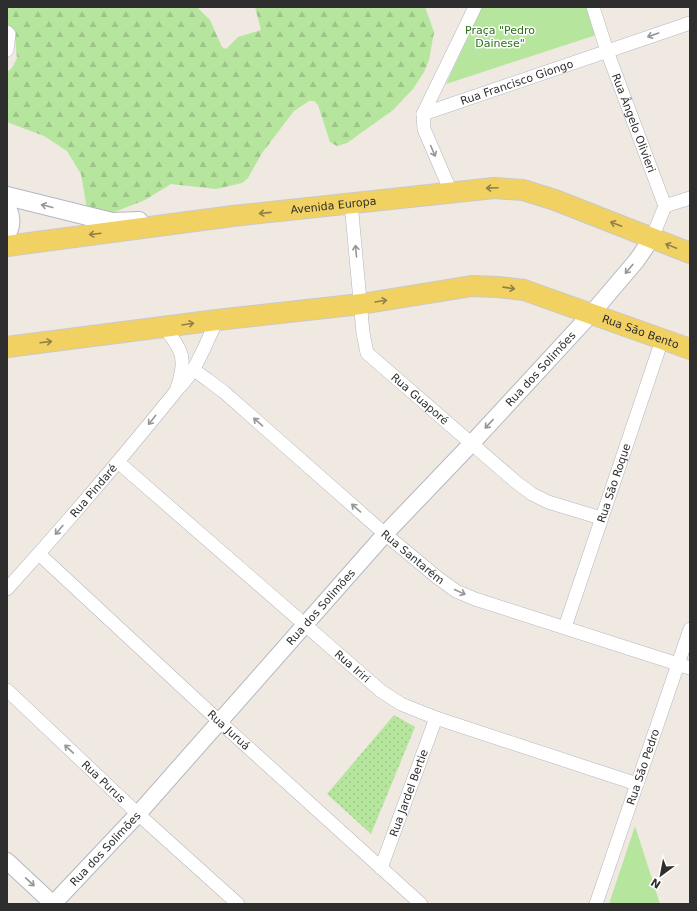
<svg xmlns="http://www.w3.org/2000/svg" width="697" height="911" viewBox="0 0 697 911" font-family="'DejaVu Sans',sans-serif">
	<style>
		.grass { fill: #b6e59e }
		.forest { fill: url(#forest-firs) }
		.garden { fill: url(#garden-dots) }
		.lines { fill: none; stroke-linecap: round; stroke-linejoin: round }
		.minor-casing { stroke: #b4b7c1; stroke-width: 14 }
		.tertiary-casing { stroke: #b4b7c1; stroke-width: 18 }
		.secondary-casing { stroke: #b4b7c1; stroke-width: 20 }
		.primary-casing { stroke: #c9c9c9; stroke-width: 22 }
		.minor { stroke: #fff; stroke-width: 13 }
		.tertiary { stroke: #fff; stroke-width: 16 }
		.secondary { stroke: #fff; stroke-width: 18 }
		.primary { stroke: #f2d163; stroke-width: 20 }
		.oneway { stroke: #969696 }
		.oneway2 { stroke: #908048 }
		.labels { text-anchor: middle; stroke-width: 3; stroke-linejoin: round; paint-order: stroke }
		.park-label { font-size: 11px; fill: #2c6e1b; stroke: #fff }
		.street-label { font-size: 11px; fill: #2e2e2e; stroke: #fff }
	</style>
	<defs>
		<pattern id="forest-firs" width="22" height="20" patternUnits="userSpaceOnUse"><rect width="22" height="20" fill="#b6e59e"/><path d="M5 1l3.5 6h-7zM16 11l3.5 6h-7z" fill="#9dc588"/></pattern>
		<pattern id="garden-dots" width="8" height="8" patternUnits="userSpaceOnUse"><rect width="8" height="8" fill="#b6e59e"/><path d="M2 2h.1M6 6h.1" fill="none" stroke="#9dc588" stroke-width="1.8" stroke-linecap="round"/></pattern>
	</defs>
	<rect width="100%" height="100%" fill="#efe9e1"/>
	<g class="grass">
		<polygon points="482,7 591,7 596,35 446,84"/>
		<polygon points="635,826 660,904 609,904"/>
	</g>
	<polygon class="forest" points="7,7 197,7 210,20 222,47 226,49 238,37 261,30 255,7 425,7 434,32 429,60 424,72 413,89 393,110 347,143 337,146 330,142 318,105 314,101 309,101 294,111 262,153 248,178 242,183 216,189 171,184 145,200 99,218 87,209 81,174 67,151 44,136 7,122 7,72 12,68 17,58 15,37 7,24"/>
	<polygon class="garden" points="394,715 415,727 371,834 327,794"/>
	<g class="lines">
		<g class="minor-casing">
			<g id="minor">
				<path id="s1" d="M593,7l14,44 58,155 -13,32"/>
				<polyline points="7,32 9,34 7,50"/>
				<path id="s2" d="M423,114l267,-91"/>
				<polyline points="451,192 424,129 423,114 475,7"/>
				<path id="s3" d="M351,203l12,130 4,20 149,129 16,12 16,8 53,16"/>
				<polyline points="665,206 690,198"/>
				<path d="M164,327c19,24 23,32 13,61"/>
				<path id="s4" d="M194,370l14,10 16,12 161,142 53,44 18,13 19,8 215,69"/>
				<path id="s5" d="M118,462l263,229 20,13 35,14 201,66"/>
				<path id="s6" d="M39,554l181,168 201,182"/>
				<path id="s7" d="M7,589c59,-65 115,-131 170,-199 20,-20 28,-45 40,-70"/>
				<path id="s8" d="M565,627l97,-287"/>
				<path id="s9" d="M7,690l131,124 100,90"/>
				<path id="s10" d="M381,868l55,-150"/>
				<path id="s11" d="M596,904l94,-275"/>
			</g>
		</g>
		<g class="tertiary-casing">
			<g id="tertiary">
				<polyline points="7,861 53,904"/>
				<path id="s12" d="M53,904l85,-90 247,-280 87,-91 120,-130 45,-53 15,-22"/>
			</g>
		</g>
		<g class="secondary-casing">
			<g id="secondary">
				<polyline points="7,196 112,222 139,221"/>
				<path d="M7,208c4,9 5,16 0,25"/>
			</g>
		</g>
		<g class="primary-casing">
			<g id="primary">
				<path id="s13" d="M7,246l226,-30 261,-28 29,2 32,10 135,53"/>
				<path id="s14" d="M7,347l210,-27 144,-16 111,-18 26,1 26,3 166,59"/>
			</g>
		</g>
		<use href="#minor" class="minor"/>
		<use href="#tertiary" class="tertiary"/>
		<use href="#secondary" class="secondary"/>
		<use href="#primary" class="primary"/>
	</g>
	<defs><path id="oneway-shaft" d="M-6 0H5M1.5-3L5.5 0L1.5 3" fill="none" stroke-width="1.6" stroke-linecap="round" stroke-linejoin="round"/></defs>
	<g class="oneway">
		<use href="#oneway-shaft" transform="translate(653 35) rotate(161)"/>
		<use href="#oneway-shaft" transform="translate(433 151) rotate(67)"/>
		<use href="#oneway-shaft" transform="translate(47 206) rotate(-166)"/>
		<use href="#oneway-shaft" transform="translate(356 251) rotate(-95)"/>
		<use href="#oneway-shaft" transform="translate(629 269) rotate(130)"/>
		<use href="#oneway-shaft" transform="translate(152 420) rotate(129)"/>
		<use href="#oneway-shaft" transform="translate(258 422) rotate(-139)"/>
		<use href="#oneway-shaft" transform="translate(489 424) rotate(133)"/>
		<use href="#oneway-shaft" transform="translate(356 508) rotate(-139)"/>
		<use href="#oneway-shaft" transform="translate(59 530) rotate(131)"/>
		<use href="#oneway-shaft" transform="translate(460 592) rotate(25)"/>
		<use href="#oneway-shaft" transform="translate(69 749) rotate(-137)"/>
		<use href="#oneway-shaft" transform="translate(30 882) rotate(43)"/>
	</g>
	<g class="oneway2">
		<use href="#oneway-shaft" transform="translate(492 188) rotate(178)"/>
		<use href="#oneway-shaft" transform="translate(265 213) rotate(174)"/>
		<use href="#oneway-shaft" transform="translate(616 224) rotate(-159)"/>
		<use href="#oneway-shaft" transform="translate(95 234) rotate(173)"/>
		<use href="#oneway-shaft" transform="translate(671 246) rotate(-158)"/>
		<use href="#oneway-shaft" transform="translate(509 288) rotate(8)"/>
		<use href="#oneway-shaft" transform="translate(381 301) rotate(-9)"/>
		<use href="#oneway-shaft" transform="translate(188 324) rotate(-9)"/>
		<use href="#oneway-shaft" transform="translate(46 342) rotate(-7)"/>
	</g>
	<g class="labels">
		<g class="park-label">
			<text x="500" y="34">Praça "Pedro<tspan x="500" dy="13">Dainese"</tspan></text>
		</g>
		<g class="street-label">
			<text dy="4" stroke="none"><textPath href="#s2" startOffset="99">Rua Francisco Giongo</textPath></text>
			<text dy="4" stroke="none"><textPath href="#s1" startOffset="123">Rua Ângelo Olivieri</textPath></text>
			<text dy="4" stroke="none"><textPath href="#s13" startOffset="329">Avenida Europa</textPath></text>
			<text dy="4" stroke="none"><textPath href="#s14" startOffset="645">Rua São Bento</textPath></text>
			<text dy="4" stroke="none"><textPath href="#s12" startOffset="724">Rua dos Solimões</textPath></text>
			<text dy="4" stroke="none"><textPath href="#s3" startOffset="221">Rua Guaporé</textPath></text>
			<text dy="4" stroke="none"><textPath href="#s8" startOffset="152">Rua São Roque</textPath></text>
			<text dy="4" stroke="none"><textPath href="#s7" startOffset="131">Rua Pindaré</textPath></text>
			<text dy="4" stroke="none"><textPath href="#s4" startOffset="288">Rua Santarém</textPath></text>
			<text dy="4" stroke="none"><textPath href="#s12" startOffset="400">Rua dos Solimões</textPath></text>
			<text dy="4" stroke="none"><textPath href="#s5" startOffset="311">Rua Iriri</textPath></text>
			<text dy="4" stroke="none"><textPath href="#s6" startOffset="259">Rua Juruá</textPath></text>
			<text dy="4" stroke="none"><textPath href="#s11" startOffset="145">Rua São Pedro</textPath></text>
			<text dy="4" stroke="none"><textPath href="#s9" startOffset="133">Rua Purus</textPath></text>
			<text dy="4" stroke="none"><textPath href="#s10" startOffset="80">Rua Jardel Bertie</textPath></text>
			<text dy="4" stroke="none"><textPath href="#s12" startOffset="76">Rua dos Solimões</textPath></text>
		</g>
	</g>
	<rect width="697" height="911" fill="none" stroke="#2e2e2e" stroke-width="16"/>
	<g transform="translate(661 875) rotate(212)" stroke="#ffffff" stroke-width="3" paint-order="stroke">
	<path d="M0-3L7 15L0 10L-7 15Z" fill="#2e2e2e"/>
	<text y="-6" font-size="11" font-weight="bold" text-anchor="middle" fill="#2e2e2e">N</text>
	</g>
</svg>
